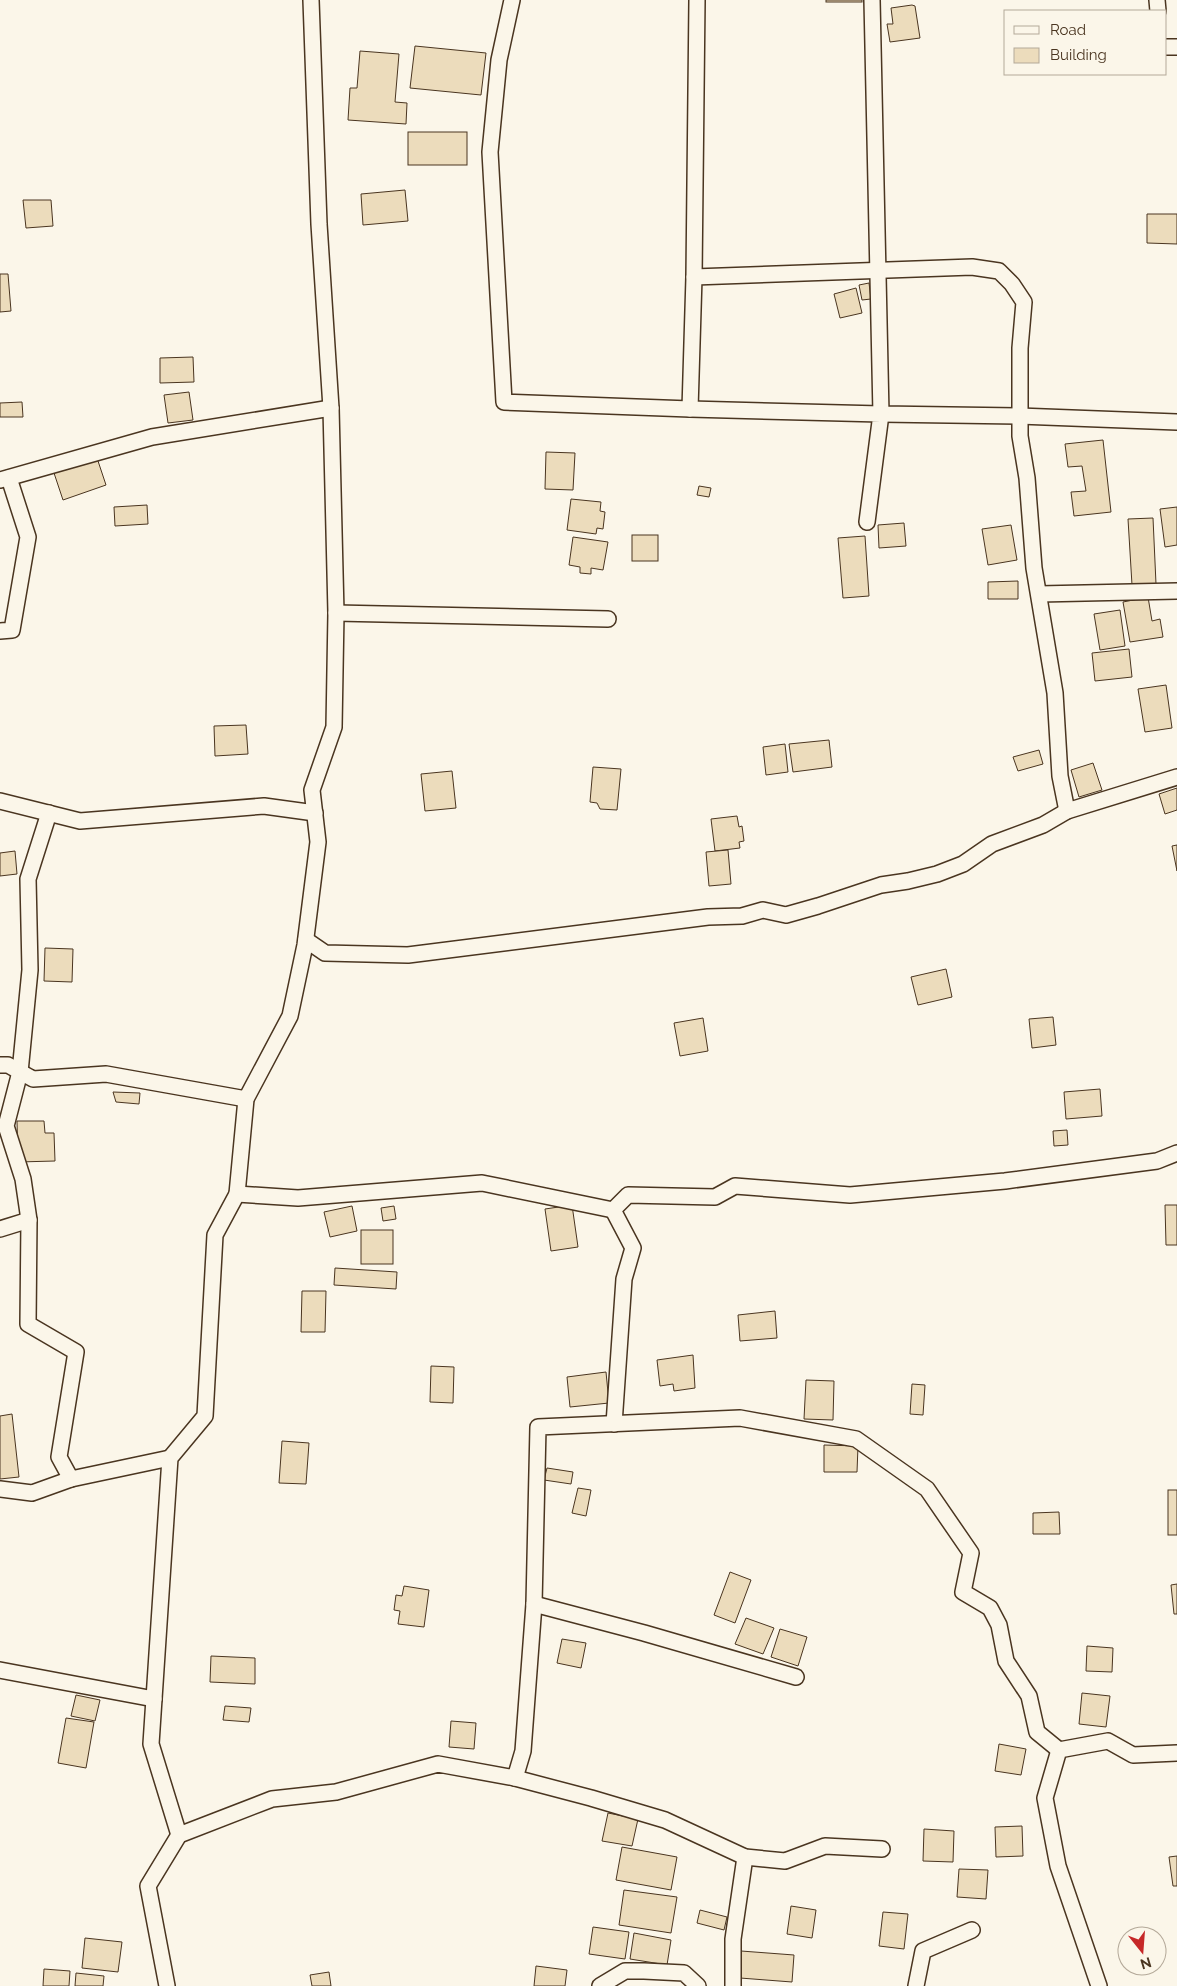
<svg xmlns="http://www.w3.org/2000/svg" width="1177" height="1986" viewBox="0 0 1177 1986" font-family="Raleway,sans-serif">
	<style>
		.building { fill: #ecdcbc; stroke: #4a3520 }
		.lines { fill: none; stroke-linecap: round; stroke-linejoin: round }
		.minor-casing { stroke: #4a3520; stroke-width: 18 }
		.minor { stroke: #fbf6e9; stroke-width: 15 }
	</style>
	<rect width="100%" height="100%" fill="#fbf6e9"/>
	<g class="building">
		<rect x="826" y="0" width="36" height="2"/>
		<polygon points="912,5 915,6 920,38 890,42 887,24 893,24 891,8"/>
		<polygon points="415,46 486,53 481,95 410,88"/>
		<polygon points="360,51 399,54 395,102 407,103 406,124 348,120 350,88 357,88"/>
		<rect x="408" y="132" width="59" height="33"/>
		<polygon points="405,190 408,221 363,225 361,194"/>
		<polygon points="23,200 51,200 53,226 26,228"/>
		<polygon points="1147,214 1177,214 1177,244 1147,243"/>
		<polygon points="0,274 8,274 11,311 0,312"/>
		<polygon points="869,283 871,299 862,300 859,285"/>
		<polygon points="856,288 862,313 840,318 834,294"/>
		<polygon points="193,357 194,382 160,383 160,358"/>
		<polygon points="189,392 193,420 168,423 164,395"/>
		<polygon points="22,402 23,417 0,417 0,403"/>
		<polygon points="1103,440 1111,512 1074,516 1071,492 1086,491 1082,466 1068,467 1065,444"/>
		<polygon points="546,452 575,453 573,490 545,489"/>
		<polygon points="97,458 106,485 63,500 54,473"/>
		<polygon points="699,486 711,488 709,497 697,495"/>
		<polygon points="571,499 601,502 600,511 605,512 603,529 597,528 596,534 567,530"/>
		<polygon points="147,505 148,524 115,526 114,507"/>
		<polygon points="1177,507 1177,545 1165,547 1160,509"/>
		<polygon points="1153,518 1156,584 1132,585 1128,519"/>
		<polygon points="904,523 906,546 879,548 878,525"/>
		<polygon points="1011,525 1017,560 988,565 982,529"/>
		<rect x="632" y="535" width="26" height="26"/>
		<polygon points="865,536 869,596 843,598 838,538"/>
		<polygon points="573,537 608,542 603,570 591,568 591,574 580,573 580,567 569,565"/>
		<polygon points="1018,581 1018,599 988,599 988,582"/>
		<polygon points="1148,597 1152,621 1160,619 1163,637 1130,642 1123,602"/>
		<polygon points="1120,610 1125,646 1100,650 1094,614"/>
		<polygon points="1129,649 1132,677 1095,681 1092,653"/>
		<polygon points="1166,685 1172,728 1145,732 1138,689"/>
		<polygon points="246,725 248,754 215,756 214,726"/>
		<polygon points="829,740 832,767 793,772 789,744"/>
		<polygon points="785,744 788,772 766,775 763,747"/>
		<polygon points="1039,750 1043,764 1018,771 1013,757"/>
		<polygon points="1093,763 1102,790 1079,797 1071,770"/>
		<polygon points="593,767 621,769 617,810 600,809 597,803 590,802"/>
		<polygon points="452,771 456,808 425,811 421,774"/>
		<polygon points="1177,788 1177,810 1165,814 1159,794"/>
		<polygon points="737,816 739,827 742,826 744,841 739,842 740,848 715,851 711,819"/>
		<polygon points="1177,845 1177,871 1172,846"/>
		<polygon points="728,850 731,884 709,886 706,852"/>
		<polygon points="15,851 17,874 0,876 0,853"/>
		<polygon points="45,948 73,949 72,982 44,981"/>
		<polygon points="946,969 952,997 918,1005 911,977"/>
		<polygon points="1053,1017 1056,1045 1032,1048 1029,1019"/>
		<polygon points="703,1018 708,1051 680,1056 674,1023"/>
		<polygon points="1100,1089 1102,1116 1066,1119 1064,1092"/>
		<polygon points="113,1092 140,1093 139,1104 116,1102"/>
		<polygon points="17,1121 44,1121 45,1133 54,1133 55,1161 18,1162"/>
		<polygon points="1067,1130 1068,1145 1054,1146 1053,1131"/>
		<polygon points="572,1205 578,1247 551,1251 545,1209"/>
		<polygon points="1165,1205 1177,1205 1177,1245 1166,1245"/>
		<polygon points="352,1206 357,1231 330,1237 324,1212"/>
		<polygon points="394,1206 396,1219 383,1221 381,1208"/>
		<rect x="361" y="1230" width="32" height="34"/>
		<polygon points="335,1268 397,1272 396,1289 334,1285"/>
		<polygon points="302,1291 326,1291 325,1332 301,1332"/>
		<polygon points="775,1311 777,1338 740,1341 738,1315"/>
		<polygon points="693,1355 695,1388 674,1391 673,1384 660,1386 657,1360"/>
		<polygon points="431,1366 454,1367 453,1403 430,1402"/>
		<polygon points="606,1372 609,1403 570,1407 567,1377"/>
		<polygon points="806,1380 834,1381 833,1420 804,1419"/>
		<polygon points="912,1384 925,1385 923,1415 910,1414"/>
		<polygon points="12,1414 19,1477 0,1479 0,1416"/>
		<polygon points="282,1441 309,1443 306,1484 279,1483"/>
		<polygon points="824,1445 858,1446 857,1472 824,1472"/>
		<polygon points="547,1468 573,1472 571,1484 544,1480"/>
		<polygon points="578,1488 591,1490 586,1516 572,1513"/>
		<rect x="1168" y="1490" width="9" height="45"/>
		<polygon points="1059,1512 1060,1534 1033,1534 1033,1513"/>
		<polygon points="730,1572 751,1580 735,1623 714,1615"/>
		<polygon points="1177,1584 1177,1614 1174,1614 1171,1585"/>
		<polygon points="404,1586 429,1590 424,1627 398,1624 400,1611 394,1610 396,1595 402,1596"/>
		<polygon points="746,1618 774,1628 763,1654 735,1644"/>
		<polygon points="780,1629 807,1637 798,1666 771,1657"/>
		<polygon points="562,1639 586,1643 581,1668 557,1663"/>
		<polygon points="1087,1646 1113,1648 1112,1672 1086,1671"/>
		<polygon points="211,1656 255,1658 255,1684 210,1682"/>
		<polygon points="1082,1693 1110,1696 1106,1727 1079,1724"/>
		<polygon points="76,1695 100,1700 95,1721 71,1716"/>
		<polygon points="225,1706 251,1708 249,1722 223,1720"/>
		<polygon points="66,1718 94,1722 86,1768 58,1763"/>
		<polygon points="451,1721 476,1723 474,1749 449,1747"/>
		<polygon points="999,1744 1026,1749 1021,1775 995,1771"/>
		<polygon points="608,1813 638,1819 632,1846 602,1841"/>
		<polygon points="1022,1826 1023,1856 996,1857 995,1827"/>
		<polygon points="924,1829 954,1831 953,1862 923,1861"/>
		<polygon points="622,1847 677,1857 671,1890 616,1880"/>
		<polygon points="1177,1856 1177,1886 1173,1886 1169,1857"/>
		<polygon points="959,1869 988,1870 986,1899 957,1897"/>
		<polygon points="624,1890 677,1897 671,1933 619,1925"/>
		<polygon points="791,1906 816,1910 812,1938 787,1934"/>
		<polygon points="700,1910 727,1917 724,1930 697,1923"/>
		<polygon points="883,1912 908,1914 904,1949 879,1946"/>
		<polygon points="593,1927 629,1932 625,1959 589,1954"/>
		<polygon points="634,1933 671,1940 667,1965 630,1959"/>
		<polygon points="85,1938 122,1942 118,1972 82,1968"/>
		<polygon points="741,1951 794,1955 792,1982 740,1978"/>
		<polygon points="536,1966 567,1970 565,1986 534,1986"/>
		<polygon points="44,1969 70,1971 69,1986 43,1986"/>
		<polygon points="329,1972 331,1986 312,1986 310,1975"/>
		<polygon points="76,1973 104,1976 103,1986 75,1986"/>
	</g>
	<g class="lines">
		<g class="minor-casing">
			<g id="minor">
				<polyline points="512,0 499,60 490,152 504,402 690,409 694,277 972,267 999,271 1012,284 1024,302 1020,348 1020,436 1027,478 1034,568 1055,693 1060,776 1067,811"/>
				<polyline points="872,0 881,414 1019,416 1177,422"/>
				<polyline points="1157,0 1158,11"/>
				<polyline points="1166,47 1177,47"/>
				<polyline points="694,277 697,0"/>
				<polyline points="690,409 881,414 867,522"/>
				<polyline points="0,480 152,437 331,408"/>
				<polyline points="1039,594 1177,591"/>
				<polyline points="336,613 608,619"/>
				<polyline points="0,631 12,630 28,537 9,478"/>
				<polyline points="0,801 80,821 264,806 315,813"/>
				<polyline points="49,813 28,879 30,970 20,1072 6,1126 23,1179 29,1220 28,1324 76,1352 59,1457 71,1479"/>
				<polyline points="306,940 325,953 408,955 708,917 742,916 763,910 786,915 818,906 881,885 908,881 937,874 963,864 992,844 1043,825 1067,811 1177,777"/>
				<polyline points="0,1065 8,1065 33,1079 106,1074 246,1099"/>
				<polyline points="237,1194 298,1198 482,1183 613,1210 628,1195 715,1197 735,1186 850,1195 1005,1181 1157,1161 1177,1153"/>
				<polyline points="613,1210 633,1248 624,1279 614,1424"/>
				<polyline points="0,1229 29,1220"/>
				<polyline points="0,1489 32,1493 71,1479 170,1458"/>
				<polyline points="534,1604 644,1633 796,1677"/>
				<polyline points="0,1670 154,1699"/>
				<polyline points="515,1778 523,1751 534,1604 538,1427 740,1418 856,1439 927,1489 971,1553 963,1592 990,1608 999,1625 1006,1661 1029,1696 1037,1732 1059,1750"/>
				<polyline points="179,1835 151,1744 170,1458 205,1416 215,1235 237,1194 246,1099 290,1016 305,945 318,842 312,790 334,727 336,613 331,408 319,224 311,0"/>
				<polyline points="167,1986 148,1886 179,1835 272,1799 336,1792 438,1764 515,1778 591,1798 665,1820 745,1857 785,1861 825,1846 882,1849"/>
				<polyline points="600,1986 625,1971 644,1971 684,1973 698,1986"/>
				<polyline points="733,1986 733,1939 745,1857"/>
				<polyline points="916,1986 923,1951 972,1930"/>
				<polyline points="1099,1986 1058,1866 1045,1798 1059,1750 1108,1741 1133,1755 1177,1753"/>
			</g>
		</g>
		<use href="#minor" class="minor"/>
	</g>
	<rect x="1004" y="10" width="162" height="65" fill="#fbf6e9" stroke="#b4a999"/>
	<rect x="1014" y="26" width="25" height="8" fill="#fbf6e9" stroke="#b4a999"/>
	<text x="1050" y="35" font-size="15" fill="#4a3520">Road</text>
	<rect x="1014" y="48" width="25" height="15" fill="#ecdcbc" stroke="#b4a999"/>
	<text x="1050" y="60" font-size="15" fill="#4a3520">Building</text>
	<g transform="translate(1142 1951) rotate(163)"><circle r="24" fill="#fbf6e9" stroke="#b4a999"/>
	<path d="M0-4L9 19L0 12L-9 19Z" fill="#c62828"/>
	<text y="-8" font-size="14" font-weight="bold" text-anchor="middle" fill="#4a3520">N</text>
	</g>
</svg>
